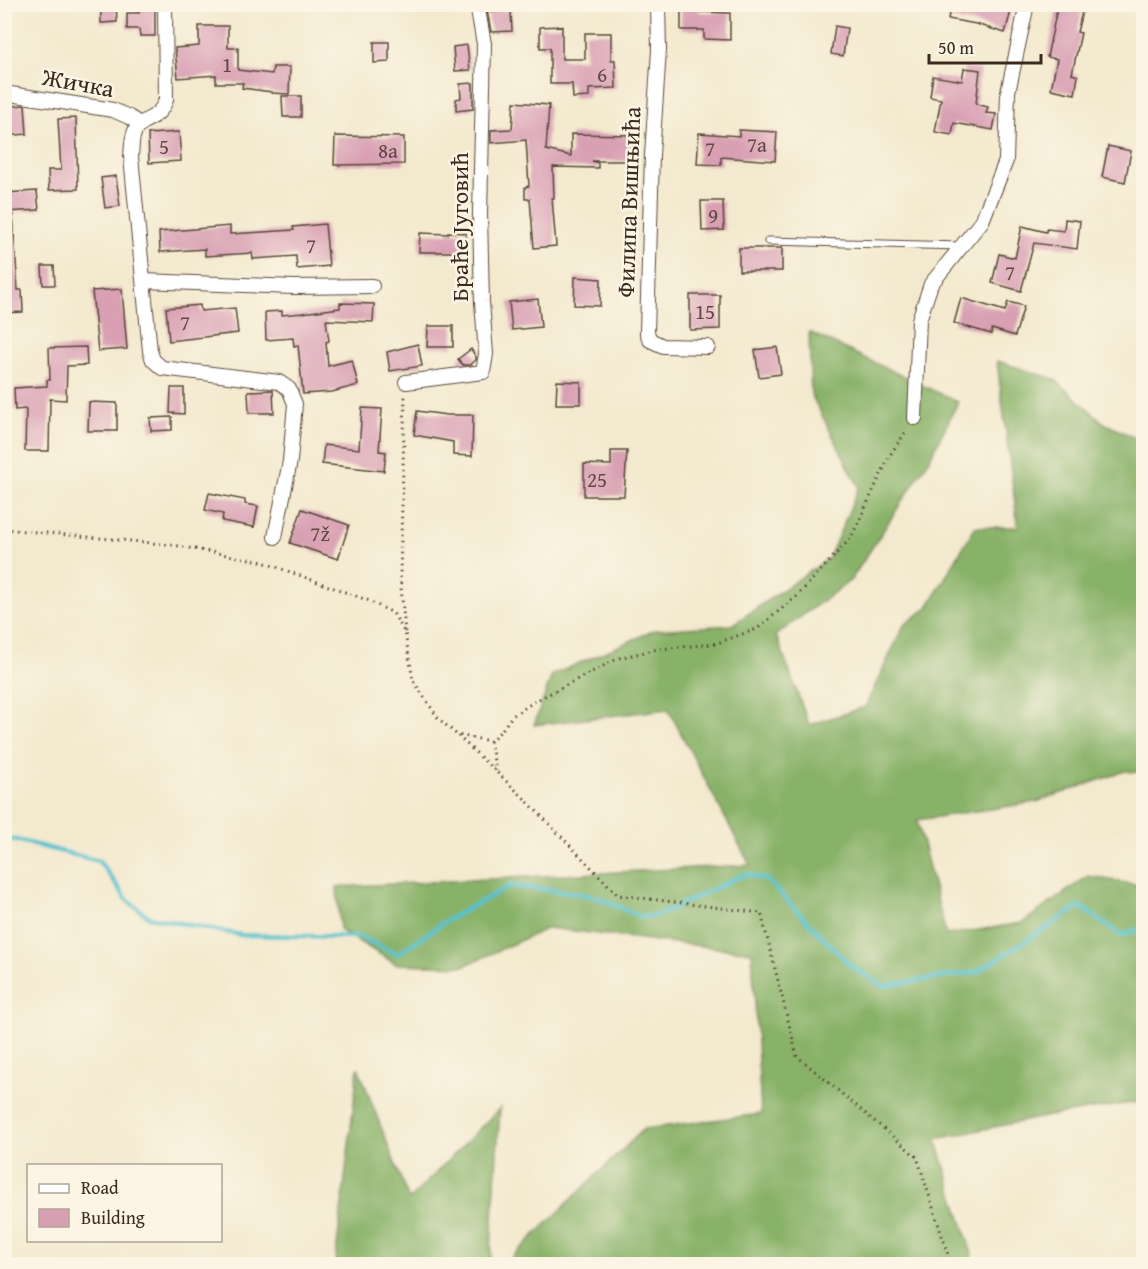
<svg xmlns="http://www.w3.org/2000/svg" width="1148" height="1269" viewBox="0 0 1148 1269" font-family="'Gentium Book Plus',serif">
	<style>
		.forest { fill: #89b269; stroke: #626e44; stroke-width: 1.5 }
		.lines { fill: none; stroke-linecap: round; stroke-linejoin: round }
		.stream { stroke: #54c1cd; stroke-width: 4.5 }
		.building { fill: #d9a0b4 }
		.service-casing { stroke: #574738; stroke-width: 9 }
		.minor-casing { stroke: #574738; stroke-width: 16 }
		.path { stroke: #574738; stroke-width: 3; stroke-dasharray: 1.5 4.5; stroke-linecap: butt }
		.service { stroke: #fff; stroke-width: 7 }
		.minor { stroke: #fff; stroke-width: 14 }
		.labels { text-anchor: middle; stroke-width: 5; stroke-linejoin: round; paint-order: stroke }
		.number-label { font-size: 21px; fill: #624844 }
		.street-label { font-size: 24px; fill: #3b2a1e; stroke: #fcf5e5 }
	</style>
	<rect width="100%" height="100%" fill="#fcf5e5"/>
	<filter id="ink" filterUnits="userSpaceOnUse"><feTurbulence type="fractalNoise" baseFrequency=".0167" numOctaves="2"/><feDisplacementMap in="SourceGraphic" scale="12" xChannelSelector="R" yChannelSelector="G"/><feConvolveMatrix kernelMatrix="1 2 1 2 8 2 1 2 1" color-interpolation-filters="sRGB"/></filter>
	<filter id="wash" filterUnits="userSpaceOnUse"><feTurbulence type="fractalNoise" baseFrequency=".008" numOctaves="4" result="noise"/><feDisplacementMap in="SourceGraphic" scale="24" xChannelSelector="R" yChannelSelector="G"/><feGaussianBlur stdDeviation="1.35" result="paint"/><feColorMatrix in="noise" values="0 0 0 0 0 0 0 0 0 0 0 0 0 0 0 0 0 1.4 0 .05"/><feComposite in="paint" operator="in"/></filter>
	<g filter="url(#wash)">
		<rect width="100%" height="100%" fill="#f3e9ce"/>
		<g class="forest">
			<polygon points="809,332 958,402 929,460 851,580 776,635 809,725 865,707 904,625 928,607 975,527 1018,527 997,361 1054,379 1104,423 1143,442 1143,773 1125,771 1036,802 917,820 946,935 1022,923 1088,876 1143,886 1143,1101 1049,1116 936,1139 975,1264 505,1264 644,1129 761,1114 752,952 548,928 464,966 396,964 340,930 337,887 750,865 668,709 534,725 552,675 655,630 732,625 829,558 859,487 811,394"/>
			<polygon points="358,1067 409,1200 500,1108 490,1264 335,1264"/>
		</g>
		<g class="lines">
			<polyline class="stream" points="4,837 99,861 128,901 149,917 241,935 360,937 397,954 449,919 510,886 577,893 599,898 641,917 659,915 745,874 767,880 851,966 883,986 977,972 1080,906 1120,935 1144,928"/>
		</g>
		<g id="blocks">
			<g class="building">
				<polygon points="101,4 116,4 117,22 101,23"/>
				<polygon points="681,4 699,4 699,12 730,13 730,40 704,39 704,30 681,30"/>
				<polygon points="951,4 1013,4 1005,33 976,24 948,19"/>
				<polygon points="1058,4 1084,4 1077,32 1081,33 1072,74 1078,76 1075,94 1051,89 1057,59 1047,57"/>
				<polygon points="139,5 155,5 155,36 140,36 139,29 127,29 127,13 139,13"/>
				<polygon points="511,10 512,31 491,32 487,11"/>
				<polygon points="199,26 228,26 228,48 238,48 238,70 272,74 273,67 290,67 289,94 272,93 272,92 242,88 243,83 216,83 216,75 178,78 175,48 199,46"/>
				<polygon points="562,26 562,59 585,59 585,33 611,33 611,60 615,60 616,88 589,89 589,97 573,98 572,84 550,84 550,48 540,48 540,27"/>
				<polygon points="835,26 847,28 843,56 831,54"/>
				<polygon points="374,42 389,42 389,62 374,63"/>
				<polygon points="467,45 470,70 455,71 453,47"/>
				<polygon points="964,68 980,70 976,104 988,107 986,113 996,114 993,130 954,123 952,135 935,132 941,99 930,97 933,76 962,81"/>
				<polygon points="473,83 473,109 456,111 456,99 461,98 460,84"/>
				<polygon points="282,96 301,96 301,117 283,117"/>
				<polygon points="514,102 549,105 546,150 571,156 571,134 636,135 636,161 592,161 598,163 598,168 553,167 554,198 552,198 556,246 534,248 530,199 525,199 525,187 529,186 526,140 491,143 491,130 512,129"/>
				<polygon points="25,105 27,134 4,136 4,107"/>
				<polygon points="76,118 78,189 49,190 48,170 61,170 58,119"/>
				<polygon points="739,130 777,132 775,161 721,157 721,165 697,164 699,133 739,136"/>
				<polygon points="179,132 181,161 149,163 148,134"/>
				<polygon points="335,136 404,137 404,164 334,165"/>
				<polygon points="1108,146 1131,151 1125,182 1102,177"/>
				<polygon points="116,176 120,206 105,208 101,178"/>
				<polygon points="37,191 39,210 4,212 4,193"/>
				<polygon points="701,201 723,201 724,230 702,231"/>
				<polygon points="13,215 18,290 22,290 23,312 4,313 4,216"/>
				<polygon points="1065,219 1080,221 1077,249 1034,243 1021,291 992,283 999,254 1015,258 1022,226 1046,232 1047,229 1064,231"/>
				<polygon points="325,224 329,266 297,269 296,256 253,259 252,253 205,256 205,249 160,252 159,232 230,226 230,234 294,230 293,227"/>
				<polygon points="448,232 466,233 466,252 419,252 420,233 448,234"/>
				<rect x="739" y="248" width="43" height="23"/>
				<polygon points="42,266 54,266 55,285 43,285"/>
				<polygon points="575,277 601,279 600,306 574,305"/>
				<polygon points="122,289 127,349 98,351 92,291"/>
				<polygon points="690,295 720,295 720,329 690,330"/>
				<polygon points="961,298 1005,311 1008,302 1024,306 1015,336 992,329 991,334 954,323"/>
				<polygon points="538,299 541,327 512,330 509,302"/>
				<polygon points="340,303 374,304 373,322 326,320 329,341 326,342 328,366 352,360 358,385 332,392 303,394 298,345 294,346 293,338 266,340 265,312 282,311 282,315 302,313 340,308"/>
				<polygon points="200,305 201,311 235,308 238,333 169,341 166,308"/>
				<polygon points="428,326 453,326 453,347 427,347"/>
				<polygon points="418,344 422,366 390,371 387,352"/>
				<polygon points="86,347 87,365 67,366 66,400 50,399 49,451 25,451 26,409 15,410 14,388 47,386 47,380 50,380 49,348"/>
				<polygon points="777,347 781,374 759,377 755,350"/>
				<polygon points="471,349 476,357 476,360 470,365 463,365 458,359"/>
				<polygon points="557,381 581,382 581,404 556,404"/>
				<polygon points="171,388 184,388 184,414 170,413"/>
				<polygon points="273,390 274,413 249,413 248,391"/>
				<polygon points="89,402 117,403 117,431 88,431"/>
				<polygon points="362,408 382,409 379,451 386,452 384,471 322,464 324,445 359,449"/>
				<polygon points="417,411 447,415 473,415 472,456 453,455 453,442 414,435"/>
				<polygon points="172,417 172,430 151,431 150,418"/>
				<polygon points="611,451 627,451 624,496 584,496 584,464 611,465"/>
				<polygon points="209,493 245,500 245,504 258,506 254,527 222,521 223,514 205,510"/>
				<polygon points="302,509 349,525 338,559 290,543"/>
			</g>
		</g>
	</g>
	<g filter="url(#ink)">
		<use href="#blocks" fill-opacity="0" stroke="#574738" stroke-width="1.5"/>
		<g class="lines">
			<g class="service-casing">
				<polyline id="service" points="768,241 961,246"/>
			</g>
			<g class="minor-casing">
				<g id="minor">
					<path d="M165,4l1,96c-9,22 -21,16 -30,29 -5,8 -4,19 -5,28l19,194 3,9 9,8 117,14 10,7 6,15 -5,57 -15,76"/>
					<polyline points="658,4 659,50 652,155 647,333 650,340 663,346 708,347"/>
					<polyline points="4,93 113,110 129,117 141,125"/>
					<polyline points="144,281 294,287 372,286"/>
					<polyline points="406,382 483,372 486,354 482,302 480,214 484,44 477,4"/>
					<polyline points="915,418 919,320 931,284 982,221 1006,161 1008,92 1027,4"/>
				</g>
			</g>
			<g class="path">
				<polyline points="4,529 173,545 260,561 367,600 393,613 405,633 413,680 438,718 457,735 490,741 501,731 512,716 537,700 619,658 658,649 714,644 757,629 796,597 851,538 890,455 907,430"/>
				<polyline points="405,632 400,576 405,395"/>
				<polyline points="458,736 522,796 618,895 761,913 797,1056 917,1157 951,1264"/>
				<polyline points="490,741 496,771"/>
			</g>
			<use href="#service" class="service"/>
			<use href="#minor" class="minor"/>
		</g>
	</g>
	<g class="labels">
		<g class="number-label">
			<text x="227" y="72">1</text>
			<text x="602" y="82">6</text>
			<text x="757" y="152">7a</text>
			<text x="164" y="154">5</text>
			<text x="710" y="156">7</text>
			<text x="388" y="158">8a</text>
			<text x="713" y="223">9</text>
			<text x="311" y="253">7</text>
			<text x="1010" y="280">7</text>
			<text x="705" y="319">15</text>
			<text x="185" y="330">7</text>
			<text x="597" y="487">25</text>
			<text x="320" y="541">7ž</text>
		</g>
		<g class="street-label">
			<text transform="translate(78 83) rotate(10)" y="8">Жичка</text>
			<text transform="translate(629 202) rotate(-88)" y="8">Филипа Вишњића</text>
			<text transform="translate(460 227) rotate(-90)" y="8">Браће Југовић</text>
		</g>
	</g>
	<rect width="1148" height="1269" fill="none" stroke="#fcf5e5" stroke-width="24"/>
	<rect x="27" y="1164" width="195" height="78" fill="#fcf5e5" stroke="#afa495" stroke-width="1.5"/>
	<rect x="39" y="1184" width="30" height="9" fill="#ffffff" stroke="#afa495" stroke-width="1.5"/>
	<text x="81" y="1194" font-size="18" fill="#3b2a1e">Road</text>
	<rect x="39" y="1209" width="30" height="18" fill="#d9a0b4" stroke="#afa495" stroke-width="1.5"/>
	<text x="81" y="1224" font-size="18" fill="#3b2a1e">Building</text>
	<path d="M929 54v9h112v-9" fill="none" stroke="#3b2a1e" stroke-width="3"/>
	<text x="938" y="54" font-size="18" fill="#3b2a1e" stroke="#fcf5e5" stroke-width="4.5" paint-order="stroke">50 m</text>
</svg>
